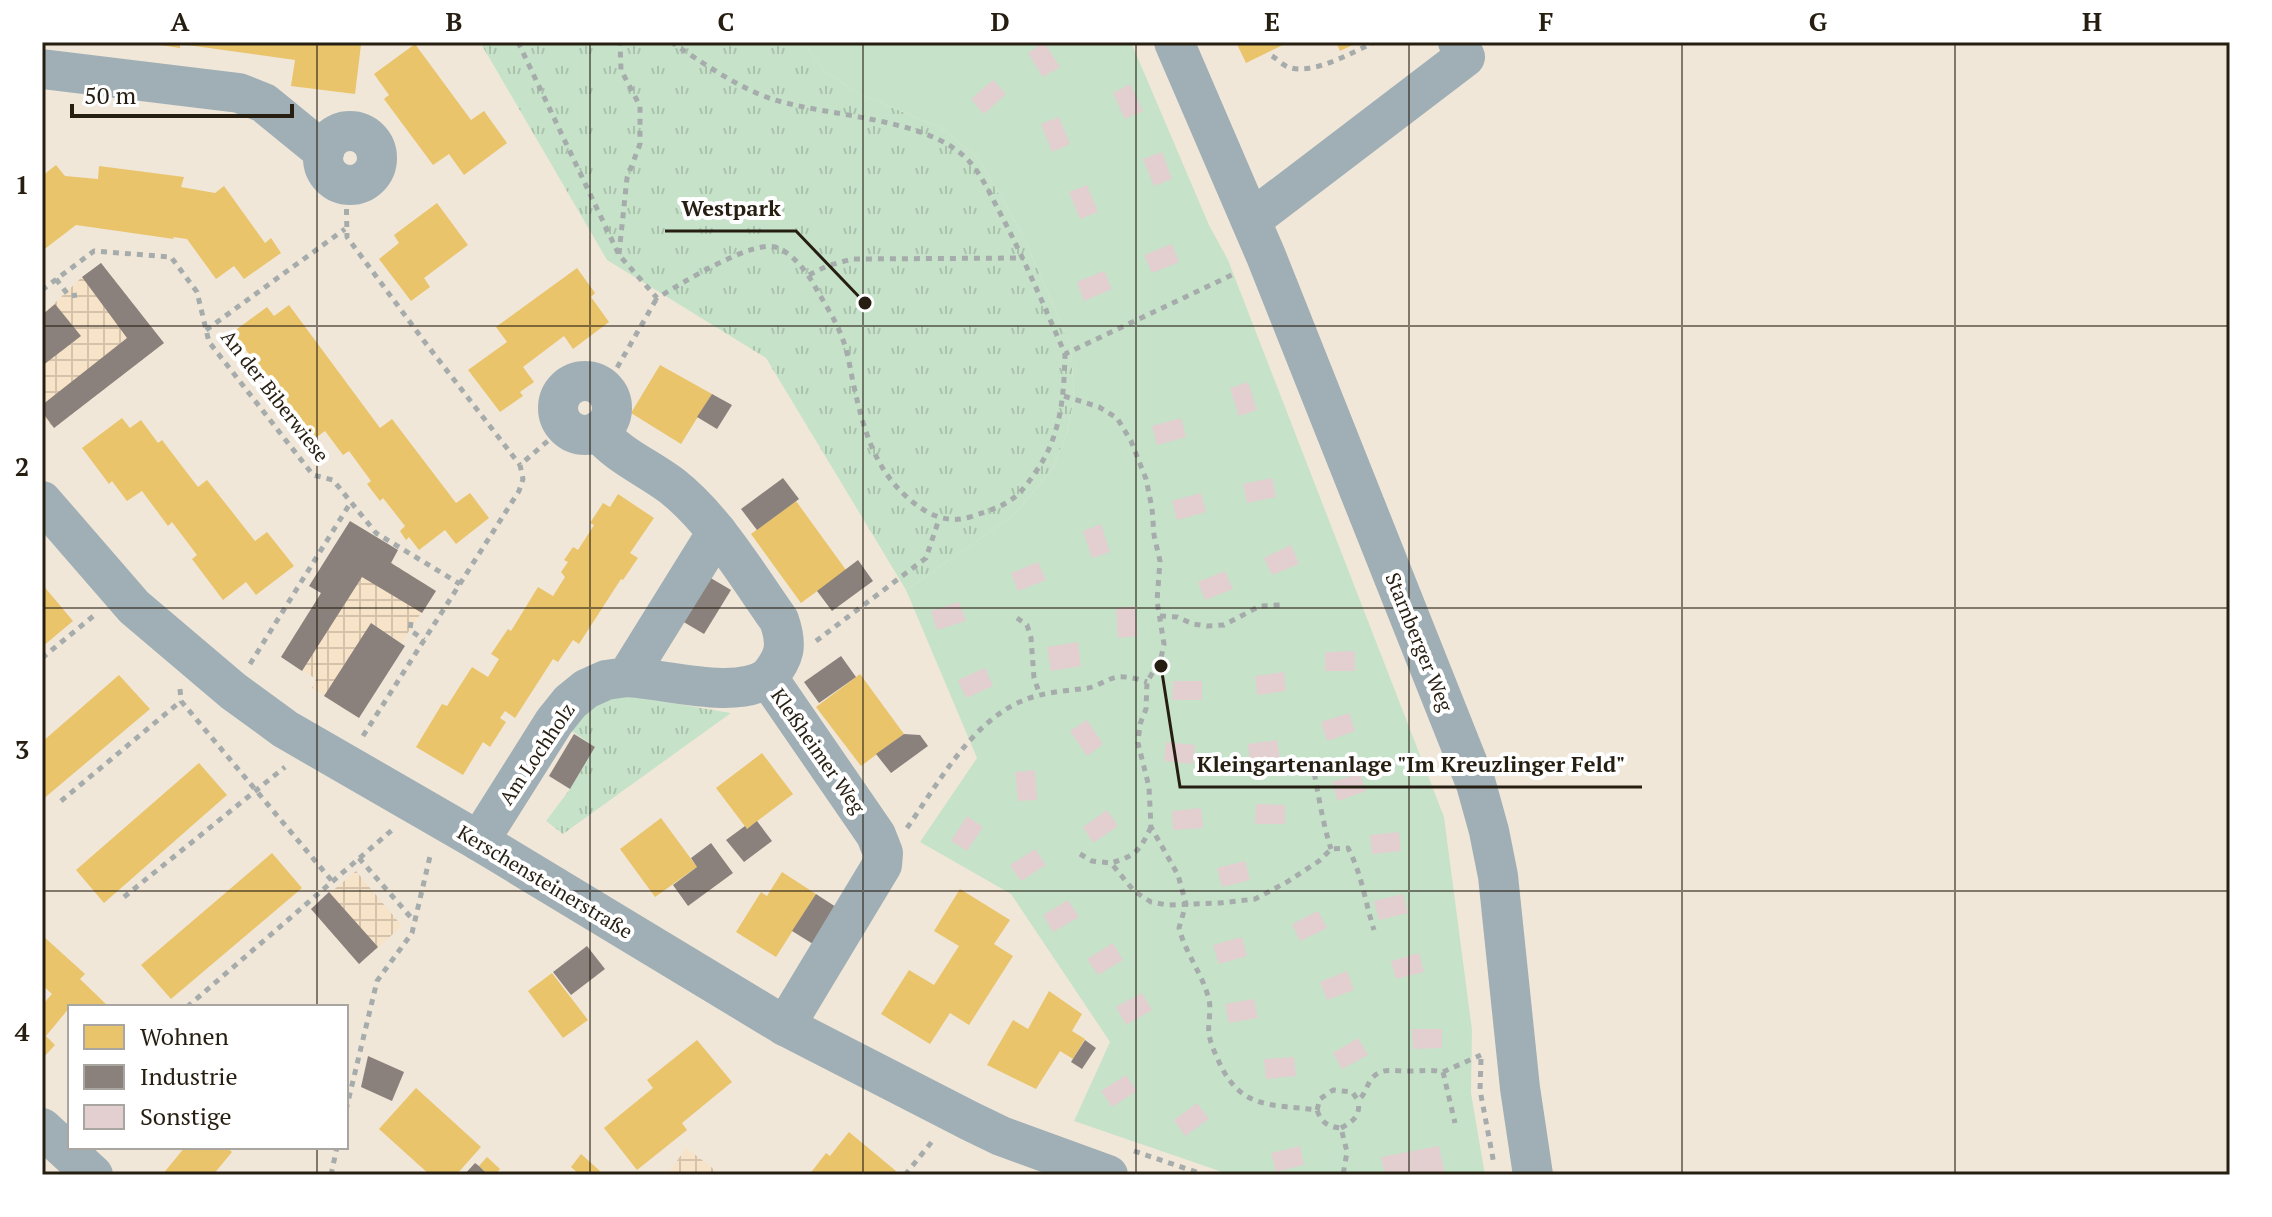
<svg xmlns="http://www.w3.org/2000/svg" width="2272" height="1217" viewBox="0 0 2272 1217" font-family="'PT Serif',serif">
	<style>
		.industrial { fill: url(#industrial-grid) }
		.grass { fill: url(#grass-tufts) }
		.garden { fill: #c6e3ca }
		.homes { fill: #e9c46a }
		.industry { fill: #8a817c }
		.building { fill: #e3ced0 }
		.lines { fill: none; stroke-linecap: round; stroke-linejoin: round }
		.path { stroke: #a6acab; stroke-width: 5; stroke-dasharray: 6 6; stroke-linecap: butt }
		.minor { stroke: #9fafb5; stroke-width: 40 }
		.grid { fill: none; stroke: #271e12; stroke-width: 2; stroke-opacity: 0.55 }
		.labels { text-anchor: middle; stroke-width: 8; stroke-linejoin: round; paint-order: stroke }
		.street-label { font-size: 20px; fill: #271e12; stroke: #fff }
		.leader { fill: none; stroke: #271e12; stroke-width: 3 }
		.callout-dot { fill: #271e12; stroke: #fff; stroke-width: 3 }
		.callout-label { font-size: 22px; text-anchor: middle; font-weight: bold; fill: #271e12; stroke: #fff; stroke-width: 8; stroke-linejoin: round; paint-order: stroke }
		.neatline { fill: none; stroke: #271e12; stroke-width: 3 }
		.grid-label { font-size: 26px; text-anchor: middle; font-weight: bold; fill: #271e12 }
	</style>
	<defs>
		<pattern id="industrial-grid" width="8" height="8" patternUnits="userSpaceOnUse" patternTransform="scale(2)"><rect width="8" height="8" fill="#f7e3c7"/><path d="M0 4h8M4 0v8" fill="none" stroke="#d4c2aa"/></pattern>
		<pattern id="grass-tufts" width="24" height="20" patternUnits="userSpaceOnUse" patternTransform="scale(2)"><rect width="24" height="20" fill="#c6e3ca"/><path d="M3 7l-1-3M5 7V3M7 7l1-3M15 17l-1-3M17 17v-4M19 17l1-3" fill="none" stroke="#aac2ac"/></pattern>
	</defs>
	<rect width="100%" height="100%" fill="#f1e7d9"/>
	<g class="industrial">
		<polygon points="101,263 164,343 54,428 42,416 42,315 82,277"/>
		<polygon points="355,540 436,591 401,643 392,637 345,708 312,688 316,679 281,657"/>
		<polygon points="356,871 402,926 359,964 311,909"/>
		<polygon points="686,1148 710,1166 720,1175 667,1175"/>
	</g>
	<g class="grass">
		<polygon points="480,42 804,42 823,70 858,93 943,129 978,158 1023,235 1071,346 1074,399 1067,432 1053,468 1013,516 906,590 766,358 607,260"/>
		<polygon points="625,695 731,713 563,834 546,821 570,789 595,747 572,731 590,706"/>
	</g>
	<polygon class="garden" points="804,42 1131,42 1209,225 1228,260 1444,817 1472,1030 1471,1093 1485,1175 1231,1175 1074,1121 1110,1042 1011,894 920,842 977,758 906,590 1013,516 1053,468 1067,432 1074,399 1071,346 1023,235 978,158 943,129 858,93 823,70"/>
	<g class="homes">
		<polygon points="153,42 347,42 361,45 355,94 291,86 295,60 180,44 180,48 153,44"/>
		<polygon points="1236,42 1289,42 1246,63"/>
		<polygon points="1336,42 1359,42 1340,51"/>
		<polygon points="415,44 471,120 484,111 507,143 464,175 449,154 433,165 384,99 389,95 374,74"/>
		<polygon points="56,165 65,176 98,179 99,166 184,177 181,187 215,193 224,186 265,243 271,238 281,253 244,279 234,266 216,279 187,239 173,237 174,239 76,225 42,251 42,176"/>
		<polygon points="437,203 468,245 424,278 430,287 411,301 379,259 399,243 394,235"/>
		<polygon points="577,268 595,293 591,297 609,322 573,349 564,336 523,367 534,382 520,392 523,396 500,412 468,370 507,342 496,327"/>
		<polygon points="289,305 380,428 392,419 456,503 470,493 489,518 456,544 445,530 419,550 409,537 406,540 400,531 405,526 383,498 380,501 367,484 371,481 349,451 343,455 325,431 310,442 270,388 273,387 233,332 267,307 274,316"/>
		<polygon points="660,365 712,394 681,444 631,413"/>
		<polygon points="122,418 130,428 141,420 158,443 162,440 198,487 207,480 255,541 267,532 294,566 256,595 246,582 223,600 192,559 197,555 172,522 168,526 142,491 127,501 112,481 109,484 82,448"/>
		<polygon points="618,494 654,518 630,553 638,558 623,580 621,579 579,644 573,640 558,662 553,659 515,718 505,711 500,718 506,722 490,747 483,742 463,775 416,747 442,704 447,706 472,667 488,677 499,659 491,654 508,629 511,631 538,587 553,596 565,577 561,572 568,562 564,560 573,547 578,550 594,525 590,523 603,503 610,507"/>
		<polygon points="796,501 846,570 801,603 751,534"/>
		<polygon points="42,584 73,621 42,647"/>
		<polygon points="860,674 904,734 861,766 816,707"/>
		<polygon points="119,675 150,709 42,800 42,742"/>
		<polygon points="762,753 793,794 747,829 716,788"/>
		<polygon points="199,763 227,795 104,903 76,870"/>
		<polygon points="661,818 697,867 655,897 620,849"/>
		<polygon points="272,853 302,888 171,999 141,965"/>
		<polygon points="782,872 816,894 776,957 736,932 761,892 767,896"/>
		<polygon points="960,889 1010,920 994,944 1013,956 969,1025 950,1013 930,1044 881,1014 909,970 934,985 959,946 934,931"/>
		<polygon points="42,935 85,974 80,979 109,1007 70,1007 46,1036 55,1045 42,1059 42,1005 52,994 42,985"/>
		<polygon points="552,973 588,1020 563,1038 528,991"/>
		<polygon points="1049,991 1082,1014 1072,1031 1085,1039 1073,1059 1060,1051 1036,1089 987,1065 1013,1020 1028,1029"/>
		<polygon points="697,1040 732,1082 682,1123 687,1130 637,1170 604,1128 653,1088 647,1080"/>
		<polygon points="416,1088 481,1147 456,1175 430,1175 379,1129"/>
		<polygon points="849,1132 896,1171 893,1175 809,1175 826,1153 830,1156"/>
		<polygon points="185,1147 226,1147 232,1152 213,1175 162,1175"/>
		<polygon points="581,1154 600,1171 596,1175 580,1175 571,1167"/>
		<polygon points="487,1157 500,1169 495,1175 488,1175 479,1166"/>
	</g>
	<g class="industry">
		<polygon points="101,263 164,343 54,428 42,412 42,405 127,338 82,277"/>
		<polygon points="55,304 81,336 42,366 42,315"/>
		<polygon points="712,394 732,405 717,429 697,417"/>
		<polygon points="783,478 799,499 757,530 741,509"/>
		<polygon points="350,521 398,550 391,563 436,591 422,613 362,577 302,671 281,657 321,593 309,586"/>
		<polygon points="858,560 873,581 832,611 817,591"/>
		<polygon points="709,577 731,590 704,634 682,621"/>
		<polygon points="371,623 405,646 359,718 324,696"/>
		<polygon points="841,656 856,677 819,703 804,682"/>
		<polygon points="574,734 595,747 570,789 549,776"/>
		<polygon points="904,734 920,735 928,746 891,773 876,754"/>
		<polygon points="757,821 772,841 744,862 726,840 745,826 747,829"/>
		<polygon points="711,843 733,873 688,906 673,885 697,867 691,858"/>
		<polygon points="329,892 378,947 359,964 311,909"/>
		<polygon points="816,894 836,907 813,944 792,931"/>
		<polygon points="587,946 605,969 571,995 553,972"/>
		<polygon points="1085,1040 1096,1048 1082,1069 1071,1062"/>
		<polygon points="368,1056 404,1072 392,1101 361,1087"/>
		<polygon points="475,1163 479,1166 488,1175 464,1175"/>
	</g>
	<g class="building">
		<polygon points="1044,42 1060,67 1043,77 1028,53"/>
		<polygon points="993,80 1006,94 984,114 971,99"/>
		<polygon points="1130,84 1143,111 1125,119 1113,93"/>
		<polygon points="1059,117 1070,144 1052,152 1041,124"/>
		<polygon points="1162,152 1172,179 1154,186 1143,159"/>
		<polygon points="1087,185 1098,212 1080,219 1069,192"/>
		<polygon points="1172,244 1179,262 1152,273 1144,255"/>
		<polygon points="1104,271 1112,289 1084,301 1077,282"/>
		<polygon points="1248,382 1257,410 1239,416 1230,388"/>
		<polygon points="1181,418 1186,437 1157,445 1152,426"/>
		<polygon points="1272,478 1276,497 1247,503 1243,484"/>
		<polygon points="1201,493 1206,512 1177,520 1172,501"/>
		<polygon points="1101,524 1110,552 1092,558 1083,531"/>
		<polygon points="1291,545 1299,564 1272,575 1264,558"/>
		<polygon points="1038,562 1046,580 1018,591 1011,573"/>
		<polygon points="1225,571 1233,589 1205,600 1198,582"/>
		<polygon points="959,602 966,621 937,630 931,611"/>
		<polygon points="1135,606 1138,636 1118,638 1116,608"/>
		<polygon points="1078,642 1081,666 1051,671 1047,647"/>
		<polygon points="1355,651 1355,671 1325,671 1325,652"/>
		<polygon points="985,668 993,686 966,698 958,680"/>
		<polygon points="1284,672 1286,691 1257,695 1255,676"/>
		<polygon points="1173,681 1202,681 1202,700 1172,700"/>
		<polygon points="1349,713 1355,731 1327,741 1321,722"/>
		<polygon points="1087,720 1103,744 1087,756 1070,731"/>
		<polygon points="1277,740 1280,759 1250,763 1248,744"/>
		<polygon points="1166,742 1195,745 1193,764 1164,761"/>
		<polygon points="1035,770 1037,800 1018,801 1015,772"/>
		<polygon points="1360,773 1366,791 1338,801 1332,782"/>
		<polygon points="1256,804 1285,805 1285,824 1255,824"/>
		<polygon points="1201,808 1203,828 1173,830 1172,811"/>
		<polygon points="1107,810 1118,826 1093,843 1083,827"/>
		<polygon points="967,816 983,827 967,851 951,841"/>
		<polygon points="1399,832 1401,851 1372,854 1370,835"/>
		<polygon points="1035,849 1046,865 1021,881 1010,865"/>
		<polygon points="1245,861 1250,880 1222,887 1217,868"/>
		<polygon points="1403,894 1408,913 1379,920 1374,901"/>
		<polygon points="1068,900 1079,917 1053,932 1043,915"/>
		<polygon points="1318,911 1327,928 1300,941 1292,924"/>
		<polygon points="1242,937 1247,956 1219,964 1213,945"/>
		<polygon points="1113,943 1123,960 1098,975 1087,959"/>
		<polygon points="1419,953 1424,972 1396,979 1391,961"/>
		<polygon points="1347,971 1354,990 1327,1000 1320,982"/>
		<polygon points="1142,993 1152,1010 1126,1025 1116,1007"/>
		<polygon points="1254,999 1258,1018 1229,1023 1225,1004"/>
		<polygon points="1412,1029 1442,1029 1442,1048 1413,1049"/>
		<polygon points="1358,1038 1368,1055 1342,1069 1333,1053"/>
		<polygon points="1294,1057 1296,1076 1266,1079 1264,1059"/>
		<polygon points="1126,1075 1137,1091 1112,1107 1101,1091"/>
		<polygon points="1197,1103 1209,1119 1185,1136 1174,1120"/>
		<polygon points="1300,1146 1304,1165 1276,1172 1271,1153"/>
		<polygon points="1439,1146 1445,1175 1385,1175 1381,1157"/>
	</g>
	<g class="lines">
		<g class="path">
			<path d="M518,42l101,213 38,43c22,-13 98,-61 121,-50 18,8 31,27 40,44 9,15 19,31 25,48 5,13 7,28 10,42 11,51 24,98 71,128 15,9 29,12 46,7 36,-12 45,-14 67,-47 24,-35 27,-74 28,-116"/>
			<path d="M671,42c29,19 67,46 101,57 56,18 153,18 195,60 14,14 23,35 32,52 25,47 45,95 66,143l171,-81"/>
			<path d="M1272,56c5,3 11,9 16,11 25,9 64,-15 87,-25"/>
			<polyline points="346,185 347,237 424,341 520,465"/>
			<polyline points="619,254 627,178 640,144 640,106 621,70 620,42"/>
			<polyline points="809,275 827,266 852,259 1024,258"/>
			<polyline points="56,279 69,296 77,295"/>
			<polyline points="42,290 94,251 171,257 197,292 209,342 313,475 333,480 376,533 460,584"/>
			<polyline points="206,330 345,229"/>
			<polyline points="602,386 614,373 657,298"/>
			<path d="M1064,396l35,11 18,11 14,23 15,38 6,29 2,27 6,26 -3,40 7,43 -3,14 -14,24 -1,27 -6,15 -2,19 11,44 2,40 27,48 8,29 -7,24c6,24 22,44 29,68 5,15 -2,29 2,43 2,8 6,16 9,23 22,48 52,42 98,48 4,12 11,17 24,18l6,24 -4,23"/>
			<polyline points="1160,616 1177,617 1193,624 1207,626 1224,625 1260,606 1281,605"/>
			<polyline points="1017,618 1027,625 1031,638 1034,678 1040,695"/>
			<polyline points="411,622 410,630 424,640"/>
			<polyline points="816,641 926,558 939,519"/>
			<polyline points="42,658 97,613"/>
			<polyline points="250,664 351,502"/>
			<polyline points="180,689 181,701 332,881"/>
			<polyline points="363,736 519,491 523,479 520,465 565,426"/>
			<path d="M1312,762c6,29 10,59 19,87"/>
			<polyline points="61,801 181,701"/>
			<path d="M1151,827c-11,23 -15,29 -40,36l23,28 17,11 16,3 53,-2 35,-4 32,-17 32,-21 12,-12 17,-1c14,26 17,54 26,82"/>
			<path d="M907,828c31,-44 64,-106 115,-127 20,-9 44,-10 66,-13 10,-2 19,-9 29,-11 10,-1 21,2 30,5"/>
			<polyline points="1080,854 1092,861 1111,863"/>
			<polyline points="359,858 414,921"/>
			<polyline points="124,897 285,767"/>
			<polyline points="187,1007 392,830"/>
			<polyline points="1481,1059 1480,1090 1494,1164"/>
			<polyline points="1443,1072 1481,1055"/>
			<polyline points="346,1110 377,981 412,933 431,852"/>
			<path d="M1317,1110l3,-11 13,-9 19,2 6,8c8,-6 8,-14 14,-22 11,-12 24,-6 38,-7 12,0 21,-2 33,1l12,51"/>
			<path d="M1341,1128c13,-7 20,-13 17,-28"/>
			<polyline points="1134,1151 1205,1175"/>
			<polyline points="331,1175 337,1147"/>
			<polyline points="905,1175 934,1139"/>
		</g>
		<g class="minor">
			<polyline points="1174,42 1266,256 1476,784 1489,831 1498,876 1520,1088 1533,1175"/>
			<polyline points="42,69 239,93 264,103 324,152"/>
			<circle cx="350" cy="158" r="27"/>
			<polyline points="1251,220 1465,57 1458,42"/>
			<circle cx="585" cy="408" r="27"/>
			<path d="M598,431c20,25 49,36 74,55 44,35 75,89 107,134 9,26 6,37 -11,58l108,157 7,18 -1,12 -97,161"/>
			<polyline points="42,501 134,607 233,691 285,729 479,841 785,1026 970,1121 1001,1136 1108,1175"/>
			<path d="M627,677c39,2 108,23 141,1"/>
			<polyline points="479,841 554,722 570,702 586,689 606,680 627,677 717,532"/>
			<polyline points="42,1128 93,1175"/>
		</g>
	</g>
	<path class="grid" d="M317,42v965M590,42v1133M863,42v1133M1136,42v1133M1409,42v1133M1682,42v1133M1955,42v1133M42,326h2188M42,608h2188M42,891h2188M317,1147v28"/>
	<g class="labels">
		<g class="street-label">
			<text transform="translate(275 396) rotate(52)" y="7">An der Biberwiese</text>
			<text transform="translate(1419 642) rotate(68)" y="7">Starnberger Weg</text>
			<text transform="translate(818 751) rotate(55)" y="7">Kleßheimer Weg</text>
			<text transform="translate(537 754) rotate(-56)" y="7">Am Lochholz</text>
			<text transform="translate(545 882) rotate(31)" y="7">Kerschensteinerstraße</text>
		</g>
	</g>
	<path class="leader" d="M865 303L796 231H665M1161 666L1180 787H1642"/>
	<g class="callout-dot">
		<circle cx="865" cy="303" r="8"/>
		<circle cx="1161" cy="666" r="8"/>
	</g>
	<g class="callout-label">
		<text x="731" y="216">Westpark</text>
		<text x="1411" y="772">Kleingartenanlage "Im Kreuzlinger Feld"</text>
	</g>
	<rect width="2272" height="1217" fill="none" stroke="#ffffff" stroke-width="88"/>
	<rect x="68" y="1005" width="280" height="144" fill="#ffffff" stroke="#a9a5a0" stroke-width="2"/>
	<rect x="84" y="1025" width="40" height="24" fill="#e9c46a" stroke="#a9a5a0" stroke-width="2"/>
	<text x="140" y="1045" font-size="24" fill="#271e12">Wohnen</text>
	<rect x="84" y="1065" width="40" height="24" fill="#8a817c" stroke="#a9a5a0" stroke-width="2"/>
	<text x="140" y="1085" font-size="24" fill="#271e12">Industrie</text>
	<rect x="84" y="1105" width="40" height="24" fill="#e3ced0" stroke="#a9a5a0" stroke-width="2"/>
	<text x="140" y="1125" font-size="24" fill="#271e12">Sonstige</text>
	<path d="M72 104v12h220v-12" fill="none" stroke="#271e12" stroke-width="4"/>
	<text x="84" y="104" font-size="24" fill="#271e12" stroke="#ffffff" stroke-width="6" paint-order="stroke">50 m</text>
	<rect x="44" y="44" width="2184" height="1129" class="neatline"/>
	<g class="grid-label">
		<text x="180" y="31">A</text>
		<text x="454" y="31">B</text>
		<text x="726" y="31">C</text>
		<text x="1000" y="31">D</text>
		<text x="1272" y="31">E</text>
		<text x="1546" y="31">F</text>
		<text x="1818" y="31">G</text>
		<text x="2092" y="31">H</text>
		<text x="22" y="194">1</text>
		<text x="22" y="476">2</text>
		<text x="22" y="759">3</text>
		<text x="22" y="1041">4</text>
	</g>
</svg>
